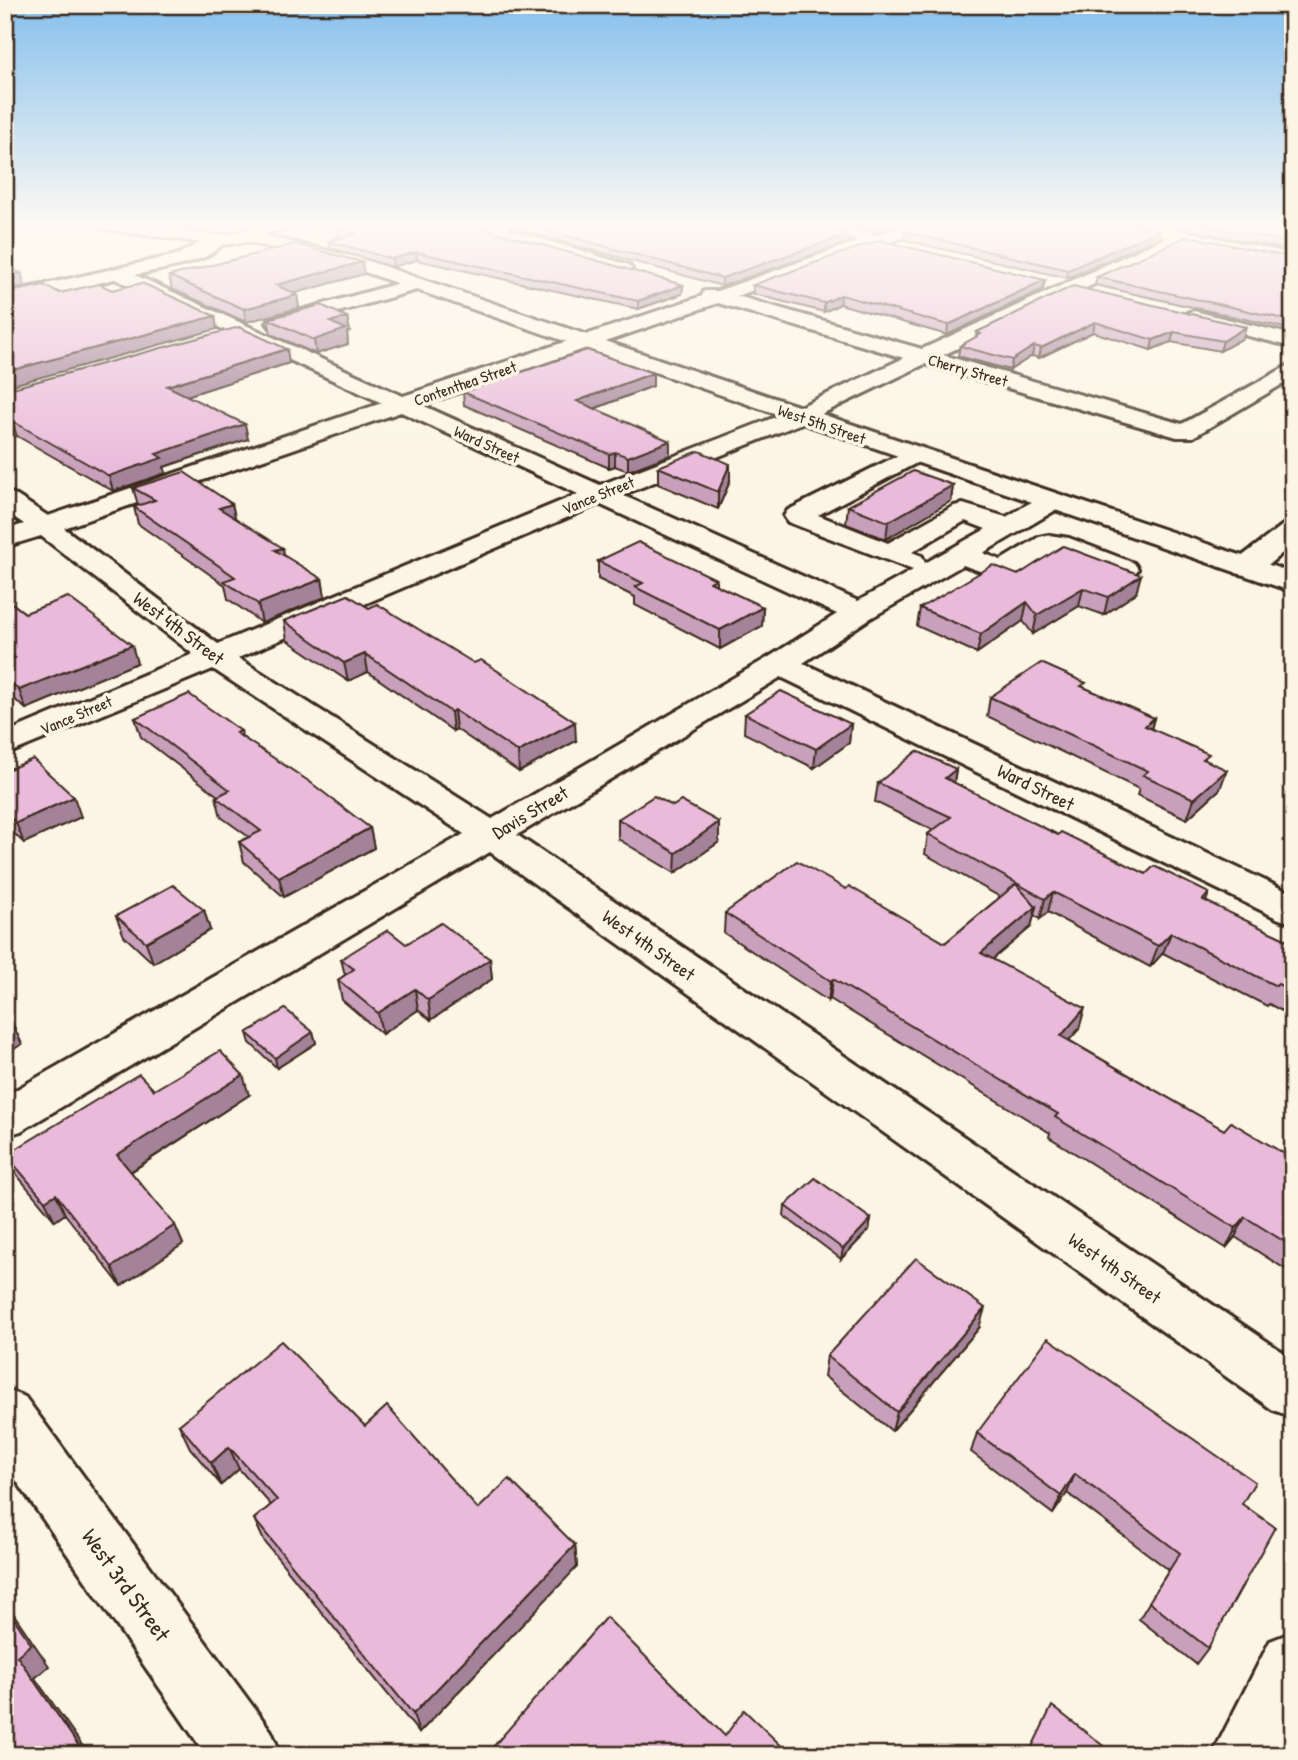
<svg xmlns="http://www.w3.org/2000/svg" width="1298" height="1760" viewBox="0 0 1298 1760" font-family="'Patrick Hand',sans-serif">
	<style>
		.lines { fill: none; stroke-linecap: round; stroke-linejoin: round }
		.minor-casing { stroke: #3b2a1e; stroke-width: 6 }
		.major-casing { stroke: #3b2a1e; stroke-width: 6 }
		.minor { fill: #fcf5e5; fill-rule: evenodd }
		.major { fill: #fcf5e5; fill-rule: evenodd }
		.wall { fill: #c9a0bc; stroke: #3b2a1e; stroke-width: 2 }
		.shaded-wall { fill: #a48299; stroke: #3b2a1e; stroke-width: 2 }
		.building { fill: #eabadb; stroke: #3b2a1e; stroke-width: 2 }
		.labels { text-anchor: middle; stroke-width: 7; stroke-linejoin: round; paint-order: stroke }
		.far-street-label { font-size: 16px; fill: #3b2a1e; stroke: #fcf5e5 }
		.street-label { font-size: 19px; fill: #3b2a1e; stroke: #fcf5e5 }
		.near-street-label { font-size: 23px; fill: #3b2a1e; stroke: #fcf5e5 }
	</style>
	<rect width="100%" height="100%" fill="#fcf5e5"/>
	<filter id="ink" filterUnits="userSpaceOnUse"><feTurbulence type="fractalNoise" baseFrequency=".0143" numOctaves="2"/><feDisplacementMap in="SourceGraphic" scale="14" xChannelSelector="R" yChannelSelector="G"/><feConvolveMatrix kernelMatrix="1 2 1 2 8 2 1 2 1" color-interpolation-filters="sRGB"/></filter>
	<g filter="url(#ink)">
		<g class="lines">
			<g class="minor-casing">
				<g id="minor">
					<polygon points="266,224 291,224 289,228 272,232 266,231 264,227"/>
					<polygon points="490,224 515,224 507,229 629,265 632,269 623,274 483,233 481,229 483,225"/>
					<path d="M800,224h28l49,11 32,-11h23l-2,4 -193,68 185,53 245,-112 -43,-9 -2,-4h29l142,30v10l-107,-23 -243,114 239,69 111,-61v15l-100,59h-16l-252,-73 -118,57 -185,74 236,106 55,-31 -125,-48 -4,-6 4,-6 125,-62 9,2 3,5 -3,5 -104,55 70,28 66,-37 9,-2 43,13c17,-9 35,-25 55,-20l4,5 -4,5 -78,46 18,7 38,-23 10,-2 20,3 65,25 4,6 -4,6 -10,2 -10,-2 -60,-23c-45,27 -40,32 -91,13l-94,54 -66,44 490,231v29l-14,-4 -498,-242 -264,158 776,524v58l-20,-7 -783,-558 -469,279 -16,5v-40l459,-262 -251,-165 -208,86v-22l188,-79 -152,-118 -36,11v-17l19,-6 -19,-13v-20l9,3 34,22 334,-113 -267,-124 -110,26v-12l171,-38c13,-5 35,-22 48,-19l3,4c-21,25 -62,28 -92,35l268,121 299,-100 2,-5h13l142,-50 -57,-13zM718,303l186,55 -113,53 -191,74 -178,-80zM401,412l177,82 -360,150 -154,-116zM599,504l238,110 -68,43 -277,162 -254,-161zM965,521l21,8 -61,34 -3,-7 -10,-4z"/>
					<polygon points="417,278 424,280 426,284 424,288 277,329 270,327 267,323 270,319"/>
					<polygon points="1194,311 1293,335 1293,347 1187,321 1184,317 1187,313"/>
					<path d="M1293,523v21c-17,13 -34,35 -57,29l-4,-6 4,-6 47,-36z"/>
					<polygon points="5,1389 25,1397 271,1731 281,1755 206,1755 5,1464"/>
					<polygon points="1293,1632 1293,1733 1282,1755 1212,1755 1270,1641"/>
				</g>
			</g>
			<g class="major-casing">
				<path id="major" d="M97,224c40,-4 79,9 120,11 20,1 44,-13 59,-11l2,4 -12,8 93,22 934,315v19l-943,-325 -102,-25 -30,3 -113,-16z"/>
			</g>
			<use href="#minor" class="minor"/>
			<use href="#major" class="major"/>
		</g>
		<g class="wall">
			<polygon points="355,224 485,224 481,224 480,226 482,228 683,285 682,294 638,309 417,260 393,267 330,248 328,241 342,237 339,237 337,229"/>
			<polygon points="513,224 804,224 849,234 849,242 722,286 513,228"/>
			<polygon points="837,224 902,224 876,232"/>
			<polygon points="1161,224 1293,224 1293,251"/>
			<polygon points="905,232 1158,238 1067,278 904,240"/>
			<polygon points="1293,258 1293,330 1095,285 1097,277"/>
			<polygon points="364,274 294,293 297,295 299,308 246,322 172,289 169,276"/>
			<polygon points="1045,280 1043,289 947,335 840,304 824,312 753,294 753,285"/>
			<polygon points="1073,286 1243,338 1220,351 1171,342 1151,350 1093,332 1039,358 1032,356 1010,370 958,356 960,346 976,337 977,332"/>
			<polygon points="347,317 350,331 347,332 348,344 316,354 271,334 268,319"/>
			<polygon points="289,363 186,396 248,439 164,467 166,473 113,491 17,436 5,439 5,390"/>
			<polygon points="653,386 594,409 670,455 628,471 615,466 609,468 464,405 463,392"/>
			<polygon points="1293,433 1293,449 1287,447"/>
			<polygon points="658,467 730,481 718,509 658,484"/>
			<polygon points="953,485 951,501 886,539 846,524 848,506"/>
			<polygon points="133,488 232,504 235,518 284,556 322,579 325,597 262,623 228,599 225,585 138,524 134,507 138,505"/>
			<polygon points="598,561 716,579 716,585 763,607 762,626 720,649 635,605 635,597 598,579"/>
			<polygon points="1018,575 1136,593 1104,615 1079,606 1033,634 1023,621 977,653 917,626 920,608"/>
			<polygon points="348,595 576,741 519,772 456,729 453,731 368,672 348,681 287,640 284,621"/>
			<polygon points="5,598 25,613 137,663 26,709 5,691"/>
			<polygon points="1085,688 1154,718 1151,729 1206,761 1220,789 1187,819 1137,795 1139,789 987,716 990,697"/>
			<polygon points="745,714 851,724 849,743 814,768 744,733"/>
			<polygon points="135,718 241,731 242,737 370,828 374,848 284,897 244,862 239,842 249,837 221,817 216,797 218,796 141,737"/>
			<polygon points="956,769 954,783 1058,835 1146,874 1209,893 1206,902 1293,943 1293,1017 1269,1004 1267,1006 1163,953 1150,967 1048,912 1040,919 1034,915 1031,927 993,959 1079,1029 1069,1040 1224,1130 1293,1159 1293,1274 1235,1237 1226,1248 1049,1137 1050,1133 830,999 828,1001 724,933 725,913 846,889 945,943 1000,897 925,854 928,834 933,830 875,802 878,783"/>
			<polygon points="5,771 81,817 24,843 5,825"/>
			<polygon points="618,819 719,842 675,873 618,839"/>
			<polygon points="204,910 210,930 153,963 124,936 116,916"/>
			<polygon points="406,944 490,959 492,979 431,1020 418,1010 382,1034 342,1000 338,980 345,975 341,959"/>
			<polygon points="313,1032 316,1043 277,1068 250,1043 247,1033"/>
			<polygon points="154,1090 249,1095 131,1172 183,1244 121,1286 65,1214 55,1221 16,1174 6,1155"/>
			<polygon points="785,1206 871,1219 869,1230 841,1259 784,1216"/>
			<polygon points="979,1328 892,1431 824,1376 827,1356"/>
			<polygon points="179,1425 365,1426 478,1509 575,1545 577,1567 419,1733 264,1541 254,1519 271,1505 239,1469 221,1485 190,1448"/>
			<polygon points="977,1433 1242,1504 1208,1648 1196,1664 1139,1619 1169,1570 1067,1493 1053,1514 971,1452"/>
		</g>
		<g class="shaded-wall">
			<polygon points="881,224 902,224 876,232 877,225"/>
			<polygon points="1160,230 1158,238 1067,278 1068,270"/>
			<polygon points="849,234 849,242 722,286 722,278"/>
			<polygon points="416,252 417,260 393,267 392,259"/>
			<polygon points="362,262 364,274 278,298 276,285"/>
			<polygon points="21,273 25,286 5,291 5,277"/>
			<polygon points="1045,280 1043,289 947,335 948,325"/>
			<polygon points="683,285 682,294 638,309 638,301"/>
			<polygon points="297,295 299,308 246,322 244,309"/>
			<polygon points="841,295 840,304 824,312 824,303"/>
			<polygon points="215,316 217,329 5,387 5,372"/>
			<polygon points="347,317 350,331 347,332 348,344 316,354 314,340 330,322"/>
			<polygon points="1095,322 1093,332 1039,358 1041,348"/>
			<polygon points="1246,327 1243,338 1220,351 1223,341"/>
			<polygon points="1174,332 1171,342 1151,350 1153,340"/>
			<polygon points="1034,346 1032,356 1010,370 1012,360"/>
			<polygon points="287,349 289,363 171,401 167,386"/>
			<polygon points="653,373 653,386 578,415 577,401"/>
			<polygon points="12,421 17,436 5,439 5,423"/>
			<polygon points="245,424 248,439 164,467 166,473 113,491 109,476 156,454"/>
			<polygon points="670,441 670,455 628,471 628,457"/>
			<polygon points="615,452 615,466 609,468 609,454"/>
			<polygon points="730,464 730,481 718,509 718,492"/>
			<polygon points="953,485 951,501 886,539 888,522"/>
			<polygon points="232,504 236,521 219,508"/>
			<polygon points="283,548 286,565 275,550"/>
			<polygon points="1141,575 1136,593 1104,615 1108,597"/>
			<polygon points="322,579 325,597 262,623 258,604"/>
			<polygon points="1083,588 1079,606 1033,634 1037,615"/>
			<polygon points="1027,602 1023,621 977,653 981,634"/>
			<polygon points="763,607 762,626 720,649 720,630"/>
			<polygon points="132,645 137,663 26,709 19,690"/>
			<polygon points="365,654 368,672 348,681 344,663"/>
			<polygon points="454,710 456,729 453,731 451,712"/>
			<polygon points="1154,718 1149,737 1145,726"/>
			<polygon points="575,722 576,741 519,772 518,752"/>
			<polygon points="851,724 849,743 814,768 816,749"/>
			<polygon points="956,769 953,788 945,778"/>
			<polygon points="1227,770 1220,789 1187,819 1194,799"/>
			<polygon points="74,797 81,817 24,843 16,823"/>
			<polygon points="719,822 719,842 675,873 676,853"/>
			<polygon points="370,828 374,848 284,897 279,877"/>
			<polygon points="1053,892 1048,912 1040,919 1045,899"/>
			<polygon points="1036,907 1031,927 976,973 981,953"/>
			<polygon points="204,910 210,930 153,963 146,942"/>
			<polygon points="1171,933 1163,953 1150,967 1158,946"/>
			<polygon points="490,959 492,979 431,1020 428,1000"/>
			<polygon points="833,979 830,999 828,1001 831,981"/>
			<polygon points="415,989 418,1010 382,1034 378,1013"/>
			<polygon points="1085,1008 1079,1029 1055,1056 1061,1036"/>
			<polygon points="14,1027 22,1044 5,1055 5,1032"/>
			<polygon points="313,1032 316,1043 277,1068 275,1058"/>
			<polygon points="243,1075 249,1095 125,1175 117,1155"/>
			<polygon points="56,1194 65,1214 55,1221 45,1201"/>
			<polygon points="1245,1217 1235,1237 1226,1248 1236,1228"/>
			<polygon points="871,1219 869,1230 841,1259 843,1249"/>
			<polygon points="175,1225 183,1244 121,1286 112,1267"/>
			<polygon points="985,1308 979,1328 892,1431 897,1412"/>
			<polygon points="229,1447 239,1469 221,1485 211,1463"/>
			<polygon points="1075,1474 1067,1493 1053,1514 1061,1496"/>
			<polygon points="575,1545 577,1567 419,1733 413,1714"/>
			<polygon points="5,1601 49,1666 35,1678 89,1755 85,1755 17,1656 5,1605"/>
		</g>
		<g class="building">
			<polygon points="355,224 479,224 482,228 683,285 638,301 416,252 392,259 328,241 357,234 337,229"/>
			<polygon points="523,224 804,224 849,234 722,278"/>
			<polygon points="930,224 1127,224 1160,230 1068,270 905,232"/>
			<polygon points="1198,224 1293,224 1293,243"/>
			<polygon points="1188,236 1293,258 1293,321 1097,277"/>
			<polygon points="879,240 1045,280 948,325 841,295 824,303 753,285"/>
			<polygon points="295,244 362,262 276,285 297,295 244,309 169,276"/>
			<polygon points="5,266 21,273 5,277"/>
			<polygon points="142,283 215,316 5,372 5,293 44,285 60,293 99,284 112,290"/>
			<polygon points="1073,286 1246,327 1223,341 1174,332 1153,340 1095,322 1041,348 1034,346 1012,360 960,346 981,334 977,332"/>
			<polygon points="321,305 347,317 330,322 346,329 314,340 268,319"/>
			<polygon points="239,327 287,349 167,386 245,424 156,454 162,458 109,476 12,421 5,423 5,390"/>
			<polygon points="587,350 653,373 577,401 670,441 628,457 615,452 609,454 463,392"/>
			<polygon points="699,451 730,464 718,492 658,467"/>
			<polygon points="913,471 953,485 888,522 848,506"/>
			<polygon points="184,472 232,504 219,508 283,548 275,550 322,579 258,604 224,581 235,577 134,507 155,500 133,488"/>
			<polygon points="638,542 716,579 710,582 763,607 720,630 635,587 643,583 598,561"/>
			<polygon points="1063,546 1141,575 1108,597 1083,588 1037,615 1027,602 981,634 920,608 993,565 1018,575"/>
			<polygon points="348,595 369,608 377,604 474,663 481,660 575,722 518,752 454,710 451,712 365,654 344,663 284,621"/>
			<polygon points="68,597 132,645 19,690 5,678 5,662 15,658 5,649 5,598 25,613"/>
			<polygon points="1041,663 1086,683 1081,686 1154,718 1145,726 1209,754 1203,759 1227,770 1194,799 1143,775 1148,771 990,697"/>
			<polygon points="781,691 851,724 816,749 745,714"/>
			<polygon points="189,694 241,731 236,733 310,782 370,828 279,877 239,842 261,831 216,797 230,790 135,718"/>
			<polygon points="917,751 956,769 945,778 1058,835 1061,832 1146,874 1154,866 1209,893 1203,900 1293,943 1293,991 1278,984 1276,986 1171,933 1158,946 1053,892 1045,899 928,834 951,817 878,783"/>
			<polygon points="33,759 74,797 16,823 5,813 5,771"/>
			<polygon points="654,796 673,806 681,801 719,822 676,853 618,819"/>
			<polygon points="797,861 846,889 849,886 945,943 1016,884 1036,907 981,953 1085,1008 1061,1036 1224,1130 1231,1122 1293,1159 1293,1247 1245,1217 1236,1228 1055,1117 1058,1114 833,979 831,981 725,913"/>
			<polygon points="173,885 204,910 146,942 116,916"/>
			<polygon points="441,923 490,959 428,1000 415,989 378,1013 338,980 354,969 341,959 388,930 406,944"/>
			<polygon points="285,1009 313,1032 275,1058 247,1033"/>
			<polygon points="5,1020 14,1027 5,1032"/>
			<polygon points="220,1051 243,1075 117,1155 175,1225 112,1267 56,1194 45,1201 6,1155 139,1074 154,1090"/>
			<polygon points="815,1178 871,1219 843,1249 785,1206"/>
			<polygon points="916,1258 985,1308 897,1412 827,1356"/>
			<polygon points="1048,1338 1255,1482 1242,1504 1275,1527 1208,1648 1149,1602 1180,1553 1075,1474 1061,1496 977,1433"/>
			<polygon points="281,1341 365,1426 387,1406 478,1509 509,1479 575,1545 413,1714 254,1519 277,1500 229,1447 211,1463 179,1425"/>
			<polygon points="5,1605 31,1644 17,1656 85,1755 5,1755"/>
			<polygon points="606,1617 725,1736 744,1710 791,1755 486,1755"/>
			<polygon points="1052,1706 1115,1755 1034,1755 1030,1751"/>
		</g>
	</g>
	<linearGradient id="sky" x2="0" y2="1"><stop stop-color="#86c0ed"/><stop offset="0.48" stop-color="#fefaf3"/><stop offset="1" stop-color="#fefaf3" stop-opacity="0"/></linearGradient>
	<rect width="1298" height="470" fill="url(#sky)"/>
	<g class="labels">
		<g class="far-street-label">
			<text transform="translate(968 370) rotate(16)" y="6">Cherry Street</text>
			<text transform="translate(465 383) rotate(-19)" y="6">Contenthea Street</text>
			<text transform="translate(822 424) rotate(19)" y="6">West 5th Street</text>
			<text transform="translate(487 444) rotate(24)" y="6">Ward Street</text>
			<text transform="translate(598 495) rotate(-22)" y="6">Vance Street</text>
			<text transform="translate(76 715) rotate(-23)" y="6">Vance Street</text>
		</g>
		<g class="street-label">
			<text transform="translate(179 628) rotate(37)" y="7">West 4th Street</text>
			<text transform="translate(1036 787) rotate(26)" y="7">Ward Street</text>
			<text transform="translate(530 812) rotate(-31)" y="7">Davis Street</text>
			<text transform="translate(649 945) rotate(35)" y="7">West 4th Street</text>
			<text transform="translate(1115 1268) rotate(35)" y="7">West 4th Street</text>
		</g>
		<g class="near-street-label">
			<text transform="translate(126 1585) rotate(54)" y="8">West 3rd Street</text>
		</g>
	</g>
	<rect width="1298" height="1760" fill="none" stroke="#fcf5e5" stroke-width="28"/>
	<rect x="14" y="14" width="1270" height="1732" fill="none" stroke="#3b2a1e" stroke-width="2.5" filter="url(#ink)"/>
</svg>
